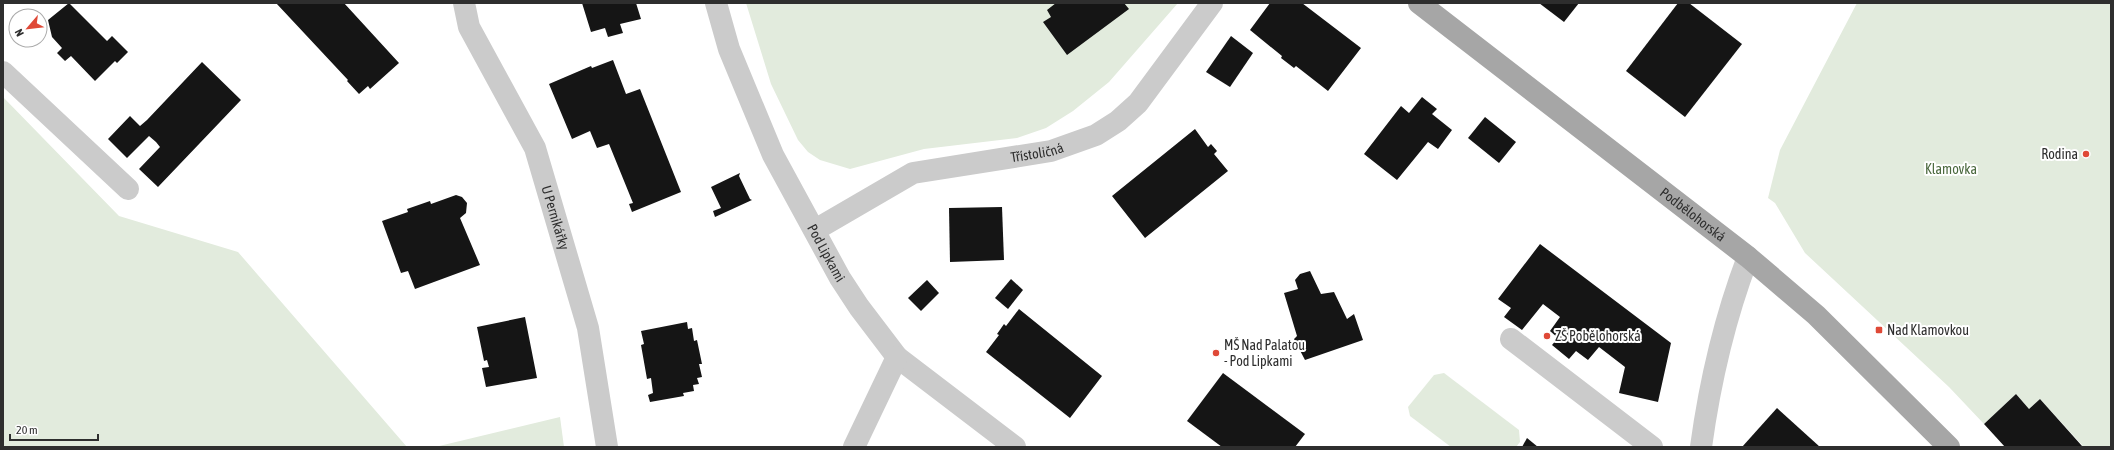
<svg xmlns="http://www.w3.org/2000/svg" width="2114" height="450" viewBox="0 0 2114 450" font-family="'Asap Condensed',sans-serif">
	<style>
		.green { fill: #e2ebdd }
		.building { fill: #151515 }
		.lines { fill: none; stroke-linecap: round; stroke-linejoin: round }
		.minor { stroke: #cbcbcb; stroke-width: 22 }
		.major { stroke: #a6a6a6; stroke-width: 22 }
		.poi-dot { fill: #df4937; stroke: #fff; stroke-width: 1.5 }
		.labels { text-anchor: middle; stroke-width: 4; stroke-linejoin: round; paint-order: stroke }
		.street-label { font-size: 14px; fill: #2e2e2e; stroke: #fff }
		.poi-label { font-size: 14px; fill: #2e2e2e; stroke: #fff; text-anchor: start }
		.park-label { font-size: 14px; fill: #4a683d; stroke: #fff }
	</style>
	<rect width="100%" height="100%" fill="#fff"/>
	<g class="green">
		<polygon points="746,3 1178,3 1109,82 1073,111 1046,128 1017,138 924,149 850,169 820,160 808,152 798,140 771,84"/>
		<polygon points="1857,3 2111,3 2111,447 2081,447 2082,445 2040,399 2029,409 2016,394 1984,424 1949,387 1805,253 1775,203 1768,198 1780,150"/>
		<polygon points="3,97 119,216 238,252 407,447 3,447"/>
		<polygon points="1444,373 1519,430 1520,442 1516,447 1451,447 1410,416 1408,407 1434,375"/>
		<polygon points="560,417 564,447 435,447"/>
	</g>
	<g class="building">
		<polygon points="69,3 107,41 112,36 128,52 117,63 115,61 95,81 71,56 65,61 57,53 62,48 52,37 48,20"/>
		<polygon points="276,3 344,3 399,63 370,89 368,86 359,94 347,81 348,80"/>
		<polygon points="582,3 636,3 641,19 620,24 623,33 608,37 605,28 591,32"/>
		<polygon points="1056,3 1124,3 1129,9 1067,55 1043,22 1051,17 1047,10"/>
		<polygon points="1270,3 1302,3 1361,48 1328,91 1296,66 1294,68 1281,58 1282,56 1250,30"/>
		<polygon points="1539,3 1579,3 1564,22"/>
		<polygon points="1678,3 1689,3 1742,44 1685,117 1626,71"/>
		<polygon points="1231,36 1253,53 1230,87 1206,72"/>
		<polygon points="613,60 626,94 640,89 681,192 632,212 629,204 633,203 609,144 597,148 590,131 572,139 549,84 591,66 592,68"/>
		<polygon points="202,62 241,100 158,187 139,169 160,147 156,142 149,136 127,158 108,139 130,116 140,126 147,120"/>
		<polygon points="1422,97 1437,109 1432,114 1452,130 1438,149 1428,142 1397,180 1364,154 1401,106 1409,113"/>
		<polygon points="1485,117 1516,142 1499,163 1468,138"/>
		<polygon points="1195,129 1208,147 1211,144 1217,151 1214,154 1228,171 1145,238 1112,196"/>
		<polygon points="740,173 739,176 750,199 752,200 715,217 713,211 721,208 711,187"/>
		<polygon points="456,195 462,197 467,203 466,213 460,218 480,265 415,289 408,271 401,273 382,221 408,212 407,209 430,201 431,204"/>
		<polygon points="1002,207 1004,260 950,262 949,208"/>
		<polygon points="1540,244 1671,343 1658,402 1619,393 1625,367 1599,347 1588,360 1576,351 1569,359 1552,345 1558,338 1550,331 1560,317 1543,304 1522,330 1504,317 1511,308 1498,299"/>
		<polygon points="1310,271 1321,294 1334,292 1347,319 1354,314 1363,340 1305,360 1294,339 1297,336 1284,293 1298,289 1295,280 1300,274"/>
		<polygon points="1011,279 1023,290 1008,309 995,298"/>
		<polygon points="927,280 939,293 921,311 908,298"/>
		<polygon points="1019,309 1102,376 1070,418 986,352 999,335 997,334 1004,324 1006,326"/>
		<polygon points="525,317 537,378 486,387 482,368 489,367 487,360 484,361 477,327"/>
		<polygon points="687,322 688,329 692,328 694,341 697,340 702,364 699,364 702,377 697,378 699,384 693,385 694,391 683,393 684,396 650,402 648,395 653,393 651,378 647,379 641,345 644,344 641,331"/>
		<polygon points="1223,373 1305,434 1295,447 1222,447 1187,421"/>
		<polygon points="2016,394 2029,409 2040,399 2082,446 2005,447 1984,424"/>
		<polygon points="1777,408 1820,447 1742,447"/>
		<polygon points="1527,438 1538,447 1522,447"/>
	</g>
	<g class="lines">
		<g class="minor">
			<path id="s1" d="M464,3l5,24 66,121 53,180 19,119"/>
			<path id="s2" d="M716,3l13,46 44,106 67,123 19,29 38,50 118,90"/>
			<polyline points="3,72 128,189"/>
			<path id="s3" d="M815,230l98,-57 138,-22 45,-16 22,-14 20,-18 74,-100"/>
			<polyline points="1511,339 1652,447"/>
			<polyline points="854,447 897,357"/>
			<path d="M1701,447c9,-66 23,-127 47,-190"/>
		</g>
		<path class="major" id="s4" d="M1419,3l329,254 68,58 133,132"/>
	</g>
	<g class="poi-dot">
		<circle cx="2086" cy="154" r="4"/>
		<rect x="1875" y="326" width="8" height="8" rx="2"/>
		<circle cx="1547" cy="336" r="4"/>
		<circle cx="1216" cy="353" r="4"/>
	</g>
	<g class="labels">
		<g class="street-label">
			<text dy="5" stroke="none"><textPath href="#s3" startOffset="239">Třístoličná</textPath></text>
			<text dy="5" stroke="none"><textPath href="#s4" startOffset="346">Podbělohorská</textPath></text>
			<text dy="5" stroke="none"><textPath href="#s1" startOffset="235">U Pernikářky</textPath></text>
			<text dy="5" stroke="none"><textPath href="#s2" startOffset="274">Pod Lipkami</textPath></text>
		</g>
		<g class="poi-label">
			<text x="2078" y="159" text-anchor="end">Rodina</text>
			<text x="1887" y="335">Nad Klamovkou</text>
			<text x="1555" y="341">ZŠ Pobělohorská</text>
			<text x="1224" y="350">MŠ Nad Palatou<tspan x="1224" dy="16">- Pod Lipkami</tspan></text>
		</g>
		<g class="park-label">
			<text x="1951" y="174">Klamovka</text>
		</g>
	</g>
	<rect width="2114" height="450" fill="none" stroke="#2e2e2e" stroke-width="8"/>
	<g transform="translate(28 28) rotate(242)"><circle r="19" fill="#ffffff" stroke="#ababab"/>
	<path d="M0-3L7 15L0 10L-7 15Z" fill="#df4937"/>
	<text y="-6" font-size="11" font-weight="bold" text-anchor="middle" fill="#2e2e2e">N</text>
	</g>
	<path d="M10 434v6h88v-6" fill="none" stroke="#2e2e2e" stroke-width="2"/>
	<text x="16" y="434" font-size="12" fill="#2e2e2e" stroke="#ffffff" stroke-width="3" paint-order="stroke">20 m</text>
</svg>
